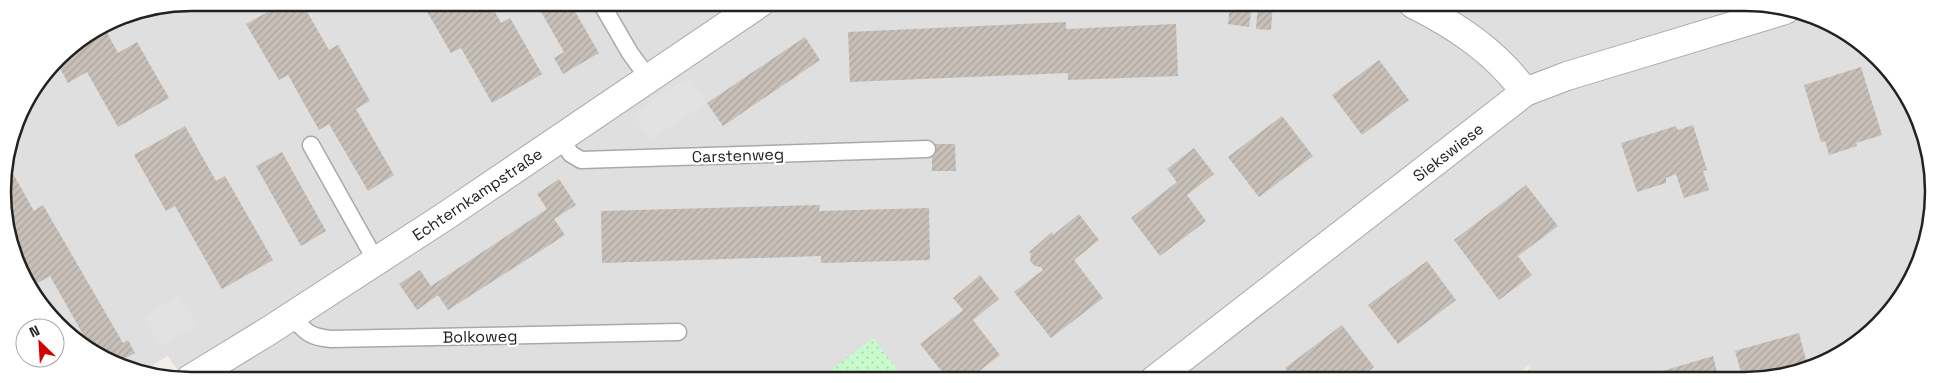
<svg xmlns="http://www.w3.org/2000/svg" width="1936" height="383" viewBox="0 0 1936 383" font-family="'Space Grotesk',sans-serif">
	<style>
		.residential { fill: #e0dfdf }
		.farmland { fill: url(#farmland-furrows) }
		.park { fill: url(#park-dots) }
		.parking { fill: #e2e2e2 }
		.building { fill: url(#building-hatch) }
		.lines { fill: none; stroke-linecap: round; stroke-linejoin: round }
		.service-casing { stroke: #a9a9a9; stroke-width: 19 }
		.minor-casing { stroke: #a9a9a9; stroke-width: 30 }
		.service { stroke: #fff; stroke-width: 16 }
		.minor { stroke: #fff; stroke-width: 28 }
		.labels { text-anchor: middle; stroke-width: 4.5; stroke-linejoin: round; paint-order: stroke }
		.street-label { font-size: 16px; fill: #222; stroke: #fff }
		.rim { fill: none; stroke: #222; stroke-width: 2.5 }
	</style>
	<defs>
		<pattern id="farmland-furrows" width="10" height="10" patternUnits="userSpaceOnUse" patternTransform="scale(1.25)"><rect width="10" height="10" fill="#eef0d5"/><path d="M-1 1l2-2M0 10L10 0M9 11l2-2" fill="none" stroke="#ccceb7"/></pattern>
		<pattern id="park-dots" width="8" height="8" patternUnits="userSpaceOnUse" patternTransform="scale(1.25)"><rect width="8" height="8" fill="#c8facc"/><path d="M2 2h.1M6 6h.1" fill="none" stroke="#acd6af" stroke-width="1.8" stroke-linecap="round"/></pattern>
		<pattern id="building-hatch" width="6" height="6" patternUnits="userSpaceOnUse" patternTransform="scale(1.25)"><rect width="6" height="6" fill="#c7bfb8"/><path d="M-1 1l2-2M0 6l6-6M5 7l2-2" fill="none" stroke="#aba49e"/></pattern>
	</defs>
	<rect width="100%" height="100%" fill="#f2efe9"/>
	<polygon class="residential" points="192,3 1769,4 1839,28 1894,76 1927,142 1932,216 1914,275 1878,325 1817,366 1757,380 1539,380 1528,366 1510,380 183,379 168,356 142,371 97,355 49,316 12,252 3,179 22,108 58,58 119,17"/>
	<polygon class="farmland" points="1528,366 1539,380 1510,380"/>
	<polygon class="park" points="873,338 905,379 819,379"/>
	<g class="parking">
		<polygon points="690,78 707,103 650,140 634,116 660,94"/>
		<polygon points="180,295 197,324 160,346 143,317"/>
	</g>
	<g class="building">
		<polygon points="284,3 302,3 329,50 338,45 370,101 356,109 394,175 368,191 329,124 319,130 288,75 279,80 246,24"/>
		<polygon points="422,3 490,3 501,23 510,18 542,74 492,103 461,48 451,53"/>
		<polygon points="536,3 570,3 599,53 563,74 554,58 564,52"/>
		<polygon points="632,3 649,3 636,9"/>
		<polygon points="1230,4 1252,4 1249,27 1228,24"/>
		<polygon points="1258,4 1273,4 1271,30 1256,29"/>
		<polygon points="1066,22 1066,29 1176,24 1178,76 1068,80 1068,73 850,82 848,32"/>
		<polygon points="104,27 118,53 137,42 169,98 118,127 87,72 68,83 56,61"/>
		<polygon points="805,37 820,60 723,126 707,103"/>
		<polygon points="1379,60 1409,100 1362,135 1332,95"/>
		<polygon points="1861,67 1882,135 1856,143 1857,146 1829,155 1825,141 1821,142 1804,85"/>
		<polygon points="1282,116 1313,156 1259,197 1228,157"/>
		<polygon points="1693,125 1707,170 1703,171 1709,190 1684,198 1676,174 1666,178 1666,183 1637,192 1621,143 1676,126 1678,130"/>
		<polygon points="185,126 216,181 225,176 273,260 222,289 175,206 166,211 134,155"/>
		<polygon points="932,144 955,144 956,171 932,171"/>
		<polygon points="1194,148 1214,174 1187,195 1206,221 1160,256 1131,218 1177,182 1167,169"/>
		<polygon points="282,152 326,231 301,246 256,166"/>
		<polygon points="7,163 34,211 43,205 123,343 128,340 135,353 118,362 97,355 93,352 50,276 32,286 12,252 3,179"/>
		<polygon points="559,179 576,205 554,219 565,235 448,310 438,295 417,310 399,284 420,270 431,286 451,273 547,209 537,194"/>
		<polygon points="1526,185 1558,226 1518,256 1532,275 1499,300 1454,240"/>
		<polygon points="820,205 819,211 929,208 930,260 821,263 821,256 602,263 601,211"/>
		<polygon points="1079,214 1099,240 1074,260 1103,298 1051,338 1014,292 1043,270 1041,267 1035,266 1030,261 1031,254 1029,252 1052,232 1053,235"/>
		<polygon points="1427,261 1456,300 1398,344 1368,305"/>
		<polygon points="980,275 999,299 973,320 1000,355 969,379 948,379 920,344 963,310 953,298"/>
		<polygon points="1342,325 1374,367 1358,380 1294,380 1285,368"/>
		<polygon points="1799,333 1808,368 1757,380 1743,380 1735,351"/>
		<polygon points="1713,356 1719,380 1650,380 1649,375"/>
		<polygon points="307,372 311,379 297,379 300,377"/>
	</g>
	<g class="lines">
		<g class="service-casing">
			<g id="service">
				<polyline points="601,3 630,53 649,79"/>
				<polyline points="560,138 571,154 581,160 927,149"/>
				<polyline points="311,145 376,261"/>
				<path d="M291,316c15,16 18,21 40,23l347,-7"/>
			</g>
		</g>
		<g class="minor-casing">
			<g id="minor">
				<path d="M1413,4c44,22 83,48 112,88"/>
				<polyline points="190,379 270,330 444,217 760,3"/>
				<polyline points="1154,380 1525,92 1567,76 1785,10"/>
			</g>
		</g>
		<use href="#service" class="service"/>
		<use href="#minor" class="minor"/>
	</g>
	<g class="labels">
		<g class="street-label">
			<text transform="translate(1448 152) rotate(-38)" y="6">Siekswiese</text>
			<text transform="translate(738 155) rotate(-2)" y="6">Carstenweg</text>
			<text transform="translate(477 194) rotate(-34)" y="6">Echternkampstraße</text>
			<text transform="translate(480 336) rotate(-1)" y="6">Bolkoweg</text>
		</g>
	</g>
	<path d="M0 0H1936V383H0ZM191 11H1745A180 180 0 0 1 1925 191V192A180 180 0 0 1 1745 372H191A180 180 0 0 1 11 192V191A180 180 0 0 1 191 11Z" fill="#fff" fill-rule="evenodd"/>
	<path class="rim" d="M191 11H1745A180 180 0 0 1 1925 191V192A180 180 0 0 1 1745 372H191A180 180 0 0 1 11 192V191A180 180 0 0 1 191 11Z"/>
	<g transform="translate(40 343) rotate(335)"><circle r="24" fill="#ffffff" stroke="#a7a7a7"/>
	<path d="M0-4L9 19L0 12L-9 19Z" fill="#d40000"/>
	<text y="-8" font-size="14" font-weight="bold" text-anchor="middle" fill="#222222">N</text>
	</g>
</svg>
